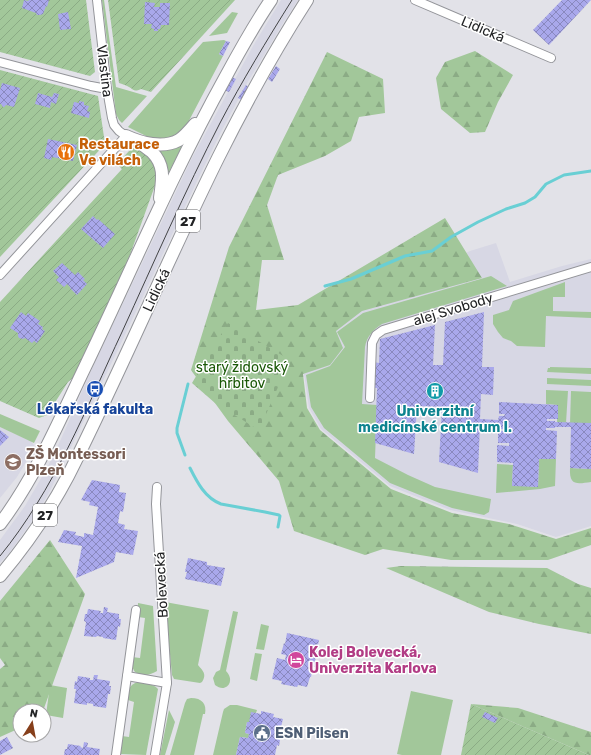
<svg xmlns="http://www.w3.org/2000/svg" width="591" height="755" viewBox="0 0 591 755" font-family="Rubik,sans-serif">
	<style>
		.built { fill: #d7d7e4 }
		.grass { fill: #a2c79a }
		.forest { fill: url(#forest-firs) }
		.cemetery { fill: url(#cemetery-stones) }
		.garden { fill: url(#garden-furrows) }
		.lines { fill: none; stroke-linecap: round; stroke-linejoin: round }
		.stream { stroke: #69cfd4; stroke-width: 3 }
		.building { fill: url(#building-cross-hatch) }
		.street-casing { stroke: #94959a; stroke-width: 10 }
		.primary-casing { stroke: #94959a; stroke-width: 14 }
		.street { stroke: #fff; stroke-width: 8 }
		.primary { stroke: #fff; stroke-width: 12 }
		.tram { stroke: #424345; stroke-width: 1 }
		.labels { text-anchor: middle; stroke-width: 3; stroke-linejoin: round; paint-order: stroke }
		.shield { fill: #fff; stroke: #646566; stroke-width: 1 }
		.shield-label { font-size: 13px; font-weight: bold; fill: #222325 }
		.street-label { font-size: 14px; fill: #222325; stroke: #fff }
		.food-label { font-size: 14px; font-weight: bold; fill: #c56008; stroke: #fff; text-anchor: start }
		.park-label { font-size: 14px; fill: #1b5908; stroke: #fff }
		.transit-label { font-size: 14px; font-weight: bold; fill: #164399; stroke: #fff }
		.culture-label { font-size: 14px; font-weight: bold; fill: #0d838f; stroke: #fff }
		.education-label { font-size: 14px; font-weight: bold; fill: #785e54; stroke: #fff; text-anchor: start }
		.hotel-label { font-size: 14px; font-weight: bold; fill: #b23c85; stroke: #fff; text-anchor: start }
		.service-label { font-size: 14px; font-weight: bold; fill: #4e5e75; stroke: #fff; text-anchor: start }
	</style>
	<defs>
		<pattern id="forest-firs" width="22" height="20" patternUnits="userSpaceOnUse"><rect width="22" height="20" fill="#a2c79a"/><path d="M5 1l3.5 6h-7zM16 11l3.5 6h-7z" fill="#8bab85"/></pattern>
		<pattern id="cemetery-stones" width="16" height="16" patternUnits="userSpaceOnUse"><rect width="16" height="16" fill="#a2c79a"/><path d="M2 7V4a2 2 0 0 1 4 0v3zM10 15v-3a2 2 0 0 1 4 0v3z" fill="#8bab85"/></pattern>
		<pattern id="garden-furrows" width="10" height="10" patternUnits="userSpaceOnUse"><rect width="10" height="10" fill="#a2c79a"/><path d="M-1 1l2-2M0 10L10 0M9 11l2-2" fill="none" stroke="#8bab85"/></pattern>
		<pattern id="building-cross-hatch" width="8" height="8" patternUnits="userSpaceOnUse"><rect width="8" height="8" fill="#a9a8eb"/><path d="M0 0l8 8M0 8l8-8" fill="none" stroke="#8988be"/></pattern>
	</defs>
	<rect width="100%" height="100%" fill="#e2e2e8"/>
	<g class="built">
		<polygon points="281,0 298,0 285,20 246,85 220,134 199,177 124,337 50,491 38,512 25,531 9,553 0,563 0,540 25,506 47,468 61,439 90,373 192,158 253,46"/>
		<polygon points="496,243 510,282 562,266 591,259 591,526 556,537 517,524 450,510 390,486 321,429 309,408 304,374 308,355 365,301 470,251"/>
		<polygon points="0,427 31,441 35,447 17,477 0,498"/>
	</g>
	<g class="grass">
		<polygon points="102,0 104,0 116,87 147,96 122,123 119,120 116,114"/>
		<polygon points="232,12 238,13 227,33 209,36"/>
		<polygon points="224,40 226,41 219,54 223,56 183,132 170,139 150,138 128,127 203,42"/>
		<polygon points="180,145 182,147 169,172 168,172 159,151 159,150"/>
		<path d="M491,276l16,10 -125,38c-9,6 -15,12 -17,23l-3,57 15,1 -2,53 33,17 27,12 56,12 -2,13 -5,3 -32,-7 -62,-25 -49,-41 -17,-14 -13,-21 -5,-32 24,-9 15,-19 -8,-15 26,-19z"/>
		<polygon points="565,282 565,297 553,297 553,311 591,312 591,318 546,316 545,347 517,346 511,341 503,338 498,332 493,324 493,315 509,310 513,301"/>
		<polygon points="550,367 591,368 591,374 547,372 548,368 550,368"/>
		<polygon points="547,378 591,380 591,386 547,384"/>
		<polygon points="546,390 568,391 566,423 557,422 558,405 546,404"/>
		<polygon points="571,391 591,392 591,423 570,423"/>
		<polygon points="0,414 40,431 34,443 0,427"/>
		<polygon points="539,459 556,459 555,486 540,489 496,493 497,464 513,465 512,485 538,487"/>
		<path d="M570,468l21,1v13c-14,2 -22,4 -21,-14z"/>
		<path d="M165,602l44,8 -11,55c5,6 9,9 4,17l-2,1 -26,-4 -2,-4z"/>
		<path d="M138,603l15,3 4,65c-6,4 -15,6 -22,1 -1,-1 -2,-4 -3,-5v-10l8,1 5,-40 -7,-1z"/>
		<path d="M233,611l5,1 -12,59c10,10 0,23 -11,14l-2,-7 3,-6 4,-2z"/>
		<polygon points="261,624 269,626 264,650 256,649"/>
		<polygon points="255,653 262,654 257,681 250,679"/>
		<path d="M138,682c7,2 15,1 20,7l-12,66 -26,-1 2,-18 7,1 5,-35 -6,-2c0,-9 0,-15 10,-18z"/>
		<polygon points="50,685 67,688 63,718 46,715"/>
		<polygon points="411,691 453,700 441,755 402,755 397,754"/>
		<path d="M191,698c11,0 16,6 14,16h-2l-9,41h-24l15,-52 2,-4z"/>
		<polygon points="230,705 237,705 257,710 256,713 249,722 247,722 245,733 249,734 248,738 240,737 236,755 213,755 223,712 224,709"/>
		<polygon points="169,710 175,722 165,755 160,755"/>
	</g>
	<g class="forest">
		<polygon points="475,51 513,75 498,102 485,132 470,133 441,109 436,78 445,62"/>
		<polygon points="327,52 383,79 385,113 359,117 351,141 325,156 278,175 267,205 284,260 262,260 256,310 298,305 445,218 482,278 362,311 336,331 343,348 330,365 303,374 307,408 320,430 391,489 452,513 509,524 556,539 591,528 591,545 548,560 451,560 383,549 365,555 294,531 279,481 228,421 191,370 229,247"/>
		<polygon points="50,540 85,594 43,711 20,711 20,728 0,737 0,669 5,665 0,658 0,601"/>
		<polygon points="401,566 547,568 578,584 591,588 591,634 539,624 489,612 386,568"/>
		<polygon points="471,704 518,708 591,732 591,755 589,755"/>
	</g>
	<polygon class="cemetery" points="228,323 290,360 259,430 215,403 192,383"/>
	<g class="garden">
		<polygon points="0,0 86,0 95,72 90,76 0,52"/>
		<path d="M108,0h127l-84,92 -10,-3c-7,3 -7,1 -12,-2 -3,-2 -7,-3 -10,-4z"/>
		<polygon points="0,70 98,96 105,144 0,257"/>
		<polygon points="132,148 139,148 157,165 157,180 122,277 76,375 68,382 47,415 39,418 0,401 0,302 122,169 117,164"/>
		<polygon points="471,704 589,755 461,755"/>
	</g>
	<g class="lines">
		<g class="stream">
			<polyline points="325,286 351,279 405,256 432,251 451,237 478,222 506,209 525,203 535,197 546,184 564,175 591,171"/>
			<polyline points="185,455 177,433 177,428 188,384"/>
			<path d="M190,468c7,14 15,30 31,36l44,8 14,3 1,1 -2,11"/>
		</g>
	</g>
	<g class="building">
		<polygon points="24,0 28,1 29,0 49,0 47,7 46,6 43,14 40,15 37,15 36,13 22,8"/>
		<polygon points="562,0 591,0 549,45 533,30"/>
		<polygon points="145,2 155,3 154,7 160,7 160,3 170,3 169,25 161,25 160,29 158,29 158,31 154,31 154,29 151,28 152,24 144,24"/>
		<polygon points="68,12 71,29 60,30 58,14"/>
		<polygon points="226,41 230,42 223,56 219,54"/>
		<polygon points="276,66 280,69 272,82 268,79"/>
		<polygon points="232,77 236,79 229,92 224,90"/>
		<polygon points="2,83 20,88 14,107 6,105 4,107 3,107 1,104 0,104 0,90"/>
		<polygon points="246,85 250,88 243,101 238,98"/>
		<polygon points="38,93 52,97 54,93 59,94 56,104 51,102 50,108 35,104"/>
		<polygon points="79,101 84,102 84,105 89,106 87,111 90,112 89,118 71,113 74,102 79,103"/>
		<polygon points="48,139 77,145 73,161 52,157 51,160 44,158"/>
		<polygon points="93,216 97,220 98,219 115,234 103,248 81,229"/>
		<polygon points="62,263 75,275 78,272 85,279 83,280 87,284 77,295 70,288 70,287 67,284 64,287 56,280 59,277 53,271"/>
		<polygon points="21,312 26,316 28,313 40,321 38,324 43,327 42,329 45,331 37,343 34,341 32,343 25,338 23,339 19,338 18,336 18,333 10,328"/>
		<polygon points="484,312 482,367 494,367 493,395 481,394 480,419 498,420 499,416 504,416 505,414 499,414 499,402 558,405 558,419 547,419 547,421 555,421 555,422 591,423 591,469 570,468 571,427 555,427 555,428 546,428 546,430 557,431 556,459 539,459 538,487 512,486 513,463 497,462 497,445 509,446 509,443 498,443 498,431 504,431 504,429 498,429 498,425 480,424 478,473 439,462 442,407 417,406 414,454 375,443 377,388 373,388 374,362 379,363 380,339 435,325 433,365 443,365 445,322"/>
		<polygon points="0,430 9,437 0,446"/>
		<polygon points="92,480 120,485 119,492 126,493 123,512 120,511 118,523 125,525 124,529 138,531 133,555 116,552 114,562 76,578 82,546 58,542 64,530 76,532 75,535 84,537 84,533 93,535 98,507 89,505 90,502 81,500"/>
		<polygon points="188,558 207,562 207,565 225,568 221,586 185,579 187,572 185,572"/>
		<polygon points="104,607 108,608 107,612 119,614 119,619 121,619 120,627 118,626 116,640 103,638 103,637 97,636 96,637 84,636 86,622 84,621 85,614 87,614 88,609 101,611 100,613 103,613"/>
		<polygon points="287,633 319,640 315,661 316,661 315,667 313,667 311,677 310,677 307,687 298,685 297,687 281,684 282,681 272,679 277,658 285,660 286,655 281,654 284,643 285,644"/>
		<polygon points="94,675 98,675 97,679 110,681 109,686 111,686 110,694 108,694 106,708 93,706 93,704 87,703 87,705 74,703 76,689 74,689 75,681 77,682 78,676 90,678 90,680 93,680"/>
		<polygon points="261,711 274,714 273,717 283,719 278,739 280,740 279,746 277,745 275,755 236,755 240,737 248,738 249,734 245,733 247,722 249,722 251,712 261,714"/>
		<polygon points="485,712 498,718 495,723 482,717"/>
		<polygon points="7,737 13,748 0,755 0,741"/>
		<polygon points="84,742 88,743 87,747 100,749 99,755 64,755 65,749 67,749 68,744 81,746 80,747 83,748"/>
	</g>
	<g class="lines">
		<g class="street-casing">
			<g id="street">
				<polyline points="415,0 551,58"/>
				<polyline points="0,62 91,86 107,89"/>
				<polyline points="0,275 126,136 119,131 114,125 112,118 107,89 97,0"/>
				<polyline points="370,398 372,343 376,335 383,330 591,267"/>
				<polyline points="136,610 127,676 167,683"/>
				<polyline points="116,755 127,676"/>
				<polyline points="155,755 167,683 156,504 157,487"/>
			</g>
		</g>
		<g class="primary-casing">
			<g id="primary">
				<path d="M126,136c15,7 37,13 53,4 6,-4 11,-10 16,-16"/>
				<path d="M139,142c5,4 9,7 13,10 14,14 10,29 8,46"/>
				<path d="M0,524c36,-48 59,-103 85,-157 46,-96 88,-195 140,-289 14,-26 29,-53 46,-78"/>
				<path d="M0,576c26,-31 49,-64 68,-100 53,-105 98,-213 150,-318 27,-54 56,-107 89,-158"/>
			</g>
		</g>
		<use href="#street" class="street"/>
		<use href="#primary" class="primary"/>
		<path class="tram" d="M0,556c54,-66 86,-147 122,-224 32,-70 63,-141 98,-209 22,-42 47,-83 72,-123"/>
	</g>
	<defs>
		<g id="restaurant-disc" transform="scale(0.9)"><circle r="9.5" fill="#e8710a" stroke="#fff"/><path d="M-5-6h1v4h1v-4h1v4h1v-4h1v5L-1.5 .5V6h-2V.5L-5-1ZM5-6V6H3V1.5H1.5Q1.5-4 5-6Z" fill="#fff"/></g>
		<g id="bus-disc" transform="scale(0.9)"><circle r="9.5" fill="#1a4fb4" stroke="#fff"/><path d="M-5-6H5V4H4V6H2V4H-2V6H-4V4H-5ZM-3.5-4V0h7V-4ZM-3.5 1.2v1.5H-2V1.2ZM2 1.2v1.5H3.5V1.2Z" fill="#fff"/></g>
		<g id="building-disc" transform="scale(0.9)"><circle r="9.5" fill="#0f9aa8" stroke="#fff"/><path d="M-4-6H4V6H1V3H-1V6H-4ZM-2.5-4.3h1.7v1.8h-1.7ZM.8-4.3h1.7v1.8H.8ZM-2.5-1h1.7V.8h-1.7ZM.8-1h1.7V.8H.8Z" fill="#fff"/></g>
		<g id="school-disc" transform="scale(0.9)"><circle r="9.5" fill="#8d6e63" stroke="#fff"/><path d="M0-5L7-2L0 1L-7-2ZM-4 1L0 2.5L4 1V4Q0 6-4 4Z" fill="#fff"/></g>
		<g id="hotel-disc" transform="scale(0.9)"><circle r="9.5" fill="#d1479c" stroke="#fff"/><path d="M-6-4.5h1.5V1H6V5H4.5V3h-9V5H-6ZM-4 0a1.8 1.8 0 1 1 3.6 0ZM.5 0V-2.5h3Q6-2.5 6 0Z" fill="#fff"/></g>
		<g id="civic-disc" transform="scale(0.9)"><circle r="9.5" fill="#5c6f8a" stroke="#fff"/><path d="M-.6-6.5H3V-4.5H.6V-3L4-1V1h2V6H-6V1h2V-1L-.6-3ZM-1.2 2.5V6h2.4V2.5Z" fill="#fff"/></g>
	</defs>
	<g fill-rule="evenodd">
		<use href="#restaurant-disc" x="66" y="152"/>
		<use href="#bus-disc" x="95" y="389"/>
		<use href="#building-disc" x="435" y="391"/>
		<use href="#school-disc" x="13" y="462"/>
		<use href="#hotel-disc" x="296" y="660"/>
		<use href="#civic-disc" x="262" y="733"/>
	</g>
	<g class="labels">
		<g class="shield">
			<rect x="176" y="210" width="24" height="22" rx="3"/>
			<rect x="33" y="504" width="24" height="22" rx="3"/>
		</g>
		<g class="shield-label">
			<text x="188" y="226">27</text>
			<text x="45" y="520">27</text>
		</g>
		<g class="street-label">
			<text transform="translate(483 29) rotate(23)" y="5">Lidická</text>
			<text transform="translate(105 71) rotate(83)" y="5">Vlastina</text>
			<text transform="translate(156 290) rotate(-65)" y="5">Lidická</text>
			<text transform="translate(453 309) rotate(-17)" y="5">alej Svobody</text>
			<text transform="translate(161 585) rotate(-93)" y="5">Bolevecká</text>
		</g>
		<g class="food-label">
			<text x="79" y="149">Restaurace<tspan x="79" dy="16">Ve vilách</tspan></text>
		</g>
		<g class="park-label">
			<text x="242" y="372">starý židovský<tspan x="242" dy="16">hřbitov</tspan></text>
		</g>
		<g class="transit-label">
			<text x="95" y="414">Lékařská fakulta</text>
		</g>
		<g class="culture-label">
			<text x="435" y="416">Univerzitní<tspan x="435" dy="16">medicínské centrum I.</tspan></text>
		</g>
		<g class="education-label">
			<text x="26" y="459">ZŠ Montessori<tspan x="26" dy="16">Plzeň</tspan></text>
		</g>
		<g class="hotel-label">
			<text x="309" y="657">Kolej Bolevecká,<tspan x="309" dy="16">Univerzita Karlova</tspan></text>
		</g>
		<g class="service-label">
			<text x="275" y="738">ESN Pilsen</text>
		</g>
	</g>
	<g transform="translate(32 723) rotate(11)"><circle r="19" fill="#ffffff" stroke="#a7a7a8"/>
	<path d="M0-3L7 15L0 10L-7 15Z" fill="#863f1b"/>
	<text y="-6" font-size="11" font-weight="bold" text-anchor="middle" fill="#222325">N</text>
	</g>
</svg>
